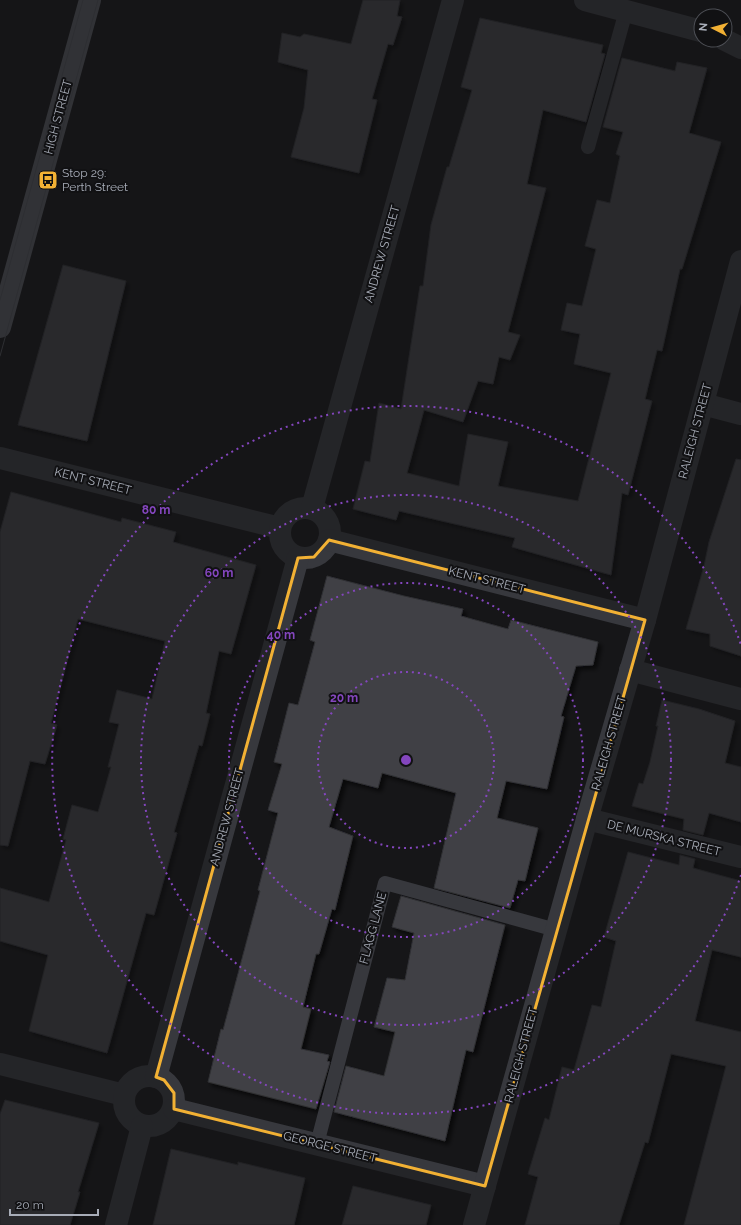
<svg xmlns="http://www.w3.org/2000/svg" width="741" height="1225" viewBox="0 0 741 1225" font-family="Raleway,sans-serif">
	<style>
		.building { fill: #404145; stroke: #303034; filter: url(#shadow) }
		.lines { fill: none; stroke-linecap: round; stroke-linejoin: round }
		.service { stroke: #37383d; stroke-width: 14 }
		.minor { stroke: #37383d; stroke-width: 22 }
		.primary { stroke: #53555c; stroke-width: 22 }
		.tram { stroke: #4a4c52; stroke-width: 1 }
		.marked { fill: none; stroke: #f2b134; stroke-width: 3; stroke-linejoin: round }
		.ring { fill: none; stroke: #8446be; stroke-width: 2; stroke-dasharray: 2 4 }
		.labels { text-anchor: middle; stroke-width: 4; stroke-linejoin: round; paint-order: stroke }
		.street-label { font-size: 12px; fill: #a8adb8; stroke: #111113 }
		.poi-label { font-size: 12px; fill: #a8adb8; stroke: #111113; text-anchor: start }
		.centre { fill: #8446be; stroke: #111113; stroke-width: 2 }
		.ring-label { font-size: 12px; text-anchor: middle; font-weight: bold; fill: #8446be; stroke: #111113; stroke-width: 4; stroke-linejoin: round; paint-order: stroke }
	</style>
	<defs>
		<filter id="shadow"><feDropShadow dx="3.5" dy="3.5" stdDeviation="2" flood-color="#0009"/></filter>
	</defs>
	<rect width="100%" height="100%" fill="#161618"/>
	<g class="building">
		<polygon points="363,0 400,0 397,16 402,17 393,45 388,44 372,99 377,100 359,173 291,157 304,108 308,70 278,62 282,33 300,37 304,34 351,44"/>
		<polygon points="480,18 603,45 601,53 605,54 586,122 543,110 527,184 546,188 508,332 520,335 510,360 499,357 493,384 478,381 463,422 424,410 407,473 459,486 468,434 508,442 498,486 578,501 611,373 574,364 580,334 561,330 567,303 582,306 596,249 585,246 597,200 610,203 620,156 616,154 623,132 603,127 622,58 675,71 677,62 707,68 689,133 721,142 682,269 680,269 662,351 657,350 645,399 652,401 628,495 622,493 611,575 512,547 515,538 399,511 396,520 353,509 365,461 370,462 379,403 401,409 420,286 423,286 431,225 447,167 449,167 472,90 461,87"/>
		<polygon points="63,265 126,281 87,441 18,425"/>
		<polygon points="736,459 741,460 741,656 710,646 710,634 686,629 704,566 709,542"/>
		<polygon points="11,492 121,522 122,518 176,532 173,542 256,565 231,654 219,651 206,713 210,714 202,746 199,745 187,787 174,832 177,833 154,915 146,913 107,1053 29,1031 48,955 0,941 0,888 49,902 66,840 63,839 72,805 98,812 111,767 108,767 119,724 109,722 117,690 152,699 165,641 78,619 51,723 57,725 45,764 30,761 8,846 0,845 0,532"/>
		<polygon points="327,576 404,596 463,609 461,616 508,629 511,620 598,642 593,665 576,666 561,716 564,717 547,789 506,781 497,818 538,828 525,881 518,880 510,908 434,888 456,793 382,773 378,788 343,779 329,827 353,836 335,910 332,909 319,954 316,954 303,1007 311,1009 301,1049 329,1055 327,1061 330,1062 316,1109 208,1082 221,1029 223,1030 260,891 258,890 278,813 268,810 282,764 274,762 289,703 298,705 315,642 310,640"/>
		<polygon points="662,700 699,709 735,721 725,763 741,767 741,822 709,813 703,835 683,830 684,819 632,806 639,783 643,784 650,762 658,726 656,726"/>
		<polygon points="628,852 679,865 680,855 695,859 693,868 741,881 741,957 712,950 695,1021 741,1032 741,1225 684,1225 726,1066 671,1054 648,1143 645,1142 619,1225 525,1225 538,1177 528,1174 545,1118 549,1120 562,1067 574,1070 592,1005 601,1007 616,941 604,937"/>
		<polygon points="401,896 505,925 473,1052 466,1050 445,1141 334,1112 346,1066 384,1076 395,1032 374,1027 387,978 405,980 414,933 392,927"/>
		<polygon points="5,1100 99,1123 78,1192 80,1192 70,1225 0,1225 0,1114"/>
		<polygon points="171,1149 238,1165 238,1162 305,1178 294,1225 153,1225"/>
		<polygon points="353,1186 431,1205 426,1225 342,1225"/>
	</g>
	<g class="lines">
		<g class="service">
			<polyline points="588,147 626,11"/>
			<polyline points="317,1144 385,883 556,930"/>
		</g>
		<g class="minor">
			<polyline points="585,0 701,31"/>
			<polyline points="725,40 741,48"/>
			<polyline points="703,404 741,414"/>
			<polyline points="0,458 280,528"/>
			<circle cx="305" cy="533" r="25"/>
			<polyline points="312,508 453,0"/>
			<polyline points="329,540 645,620"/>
			<polyline points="630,670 741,699"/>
			<polyline points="587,819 741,857"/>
			<polyline points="0,1064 124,1095"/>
			<circle cx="149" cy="1101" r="25"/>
			<polyline points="156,1077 298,558"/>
			<polyline points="174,1109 485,1186"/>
			<polyline points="116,1225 142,1126"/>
			<polyline points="474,1225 587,819 645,620 741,261"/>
		</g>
		<polyline class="primary" points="0,327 90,0"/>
		<g class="tram">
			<polyline points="0,300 83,0"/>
			<polyline points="0,356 98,0"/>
		</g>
	</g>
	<path d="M0 0H741V1225H0ZM329,540l316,80 -160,566 -311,-77v-16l-10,-13 -8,-3 142,-519 16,-1z" fill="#161618" fill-opacity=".55" fill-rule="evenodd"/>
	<path class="marked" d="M329,540l316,80 -160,566 -311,-77v-16l-10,-13 -8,-3 142,-519 16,-1z"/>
	<g class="ring">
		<circle cx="406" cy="760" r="88"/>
		<circle cx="406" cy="760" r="177"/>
		<circle cx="406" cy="760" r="265"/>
		<path d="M741 875A354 354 0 1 1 741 645"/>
	</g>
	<defs>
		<g id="bus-square" transform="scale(1)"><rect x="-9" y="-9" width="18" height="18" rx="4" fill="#f2b134" stroke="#111113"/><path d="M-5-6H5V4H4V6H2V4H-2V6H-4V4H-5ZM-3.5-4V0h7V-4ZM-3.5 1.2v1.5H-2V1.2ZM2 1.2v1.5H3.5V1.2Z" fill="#111"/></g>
	</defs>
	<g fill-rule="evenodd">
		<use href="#bus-square" x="48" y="180"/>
	</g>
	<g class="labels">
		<g class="street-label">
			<text transform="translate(58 117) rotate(-75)" y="4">HIGH STREET</text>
			<text transform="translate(382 254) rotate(-74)" y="4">ANDREW STREET</text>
			<text transform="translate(695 431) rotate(-75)" y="4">RALEIGH STREET</text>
			<text transform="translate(93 481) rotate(14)" y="4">KENT STREET</text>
			<text transform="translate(487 580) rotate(14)" y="4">KENT STREET</text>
			<text transform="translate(609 743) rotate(-74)" y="4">RALEIGH STREET</text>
			<text transform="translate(227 817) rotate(-75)" y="4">ANDREW STREET</text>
			<text transform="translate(664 838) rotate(14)" y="4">DE MURSKA STREET</text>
			<text transform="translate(373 928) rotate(-75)" y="4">FLAGG LANE</text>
			<text transform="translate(521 1055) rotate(-75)" y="4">RALEIGH STREET</text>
			<text transform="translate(330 1147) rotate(14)" y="4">GEORGE STREET</text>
		</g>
		<g class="poi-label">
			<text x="62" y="177">Stop 29:<tspan x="62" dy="14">Perth Street</tspan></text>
		</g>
	</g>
	<circle cx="406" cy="760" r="6" class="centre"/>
	<g class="ring-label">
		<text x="156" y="514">80 m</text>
		<text x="219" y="577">60 m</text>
		<text x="281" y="639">40 m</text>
		<text x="344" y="702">20 m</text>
	</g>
	<g transform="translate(713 28) rotate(276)"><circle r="19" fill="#111113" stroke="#4d4f55"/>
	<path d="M0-3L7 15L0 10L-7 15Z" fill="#f2b134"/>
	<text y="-6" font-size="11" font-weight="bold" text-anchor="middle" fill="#a8adb8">N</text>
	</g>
	<path d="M10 1209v6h88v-6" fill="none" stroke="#a8adb8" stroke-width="2"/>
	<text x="16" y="1209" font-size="12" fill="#a8adb8" stroke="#111113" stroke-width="3" paint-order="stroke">20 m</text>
</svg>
